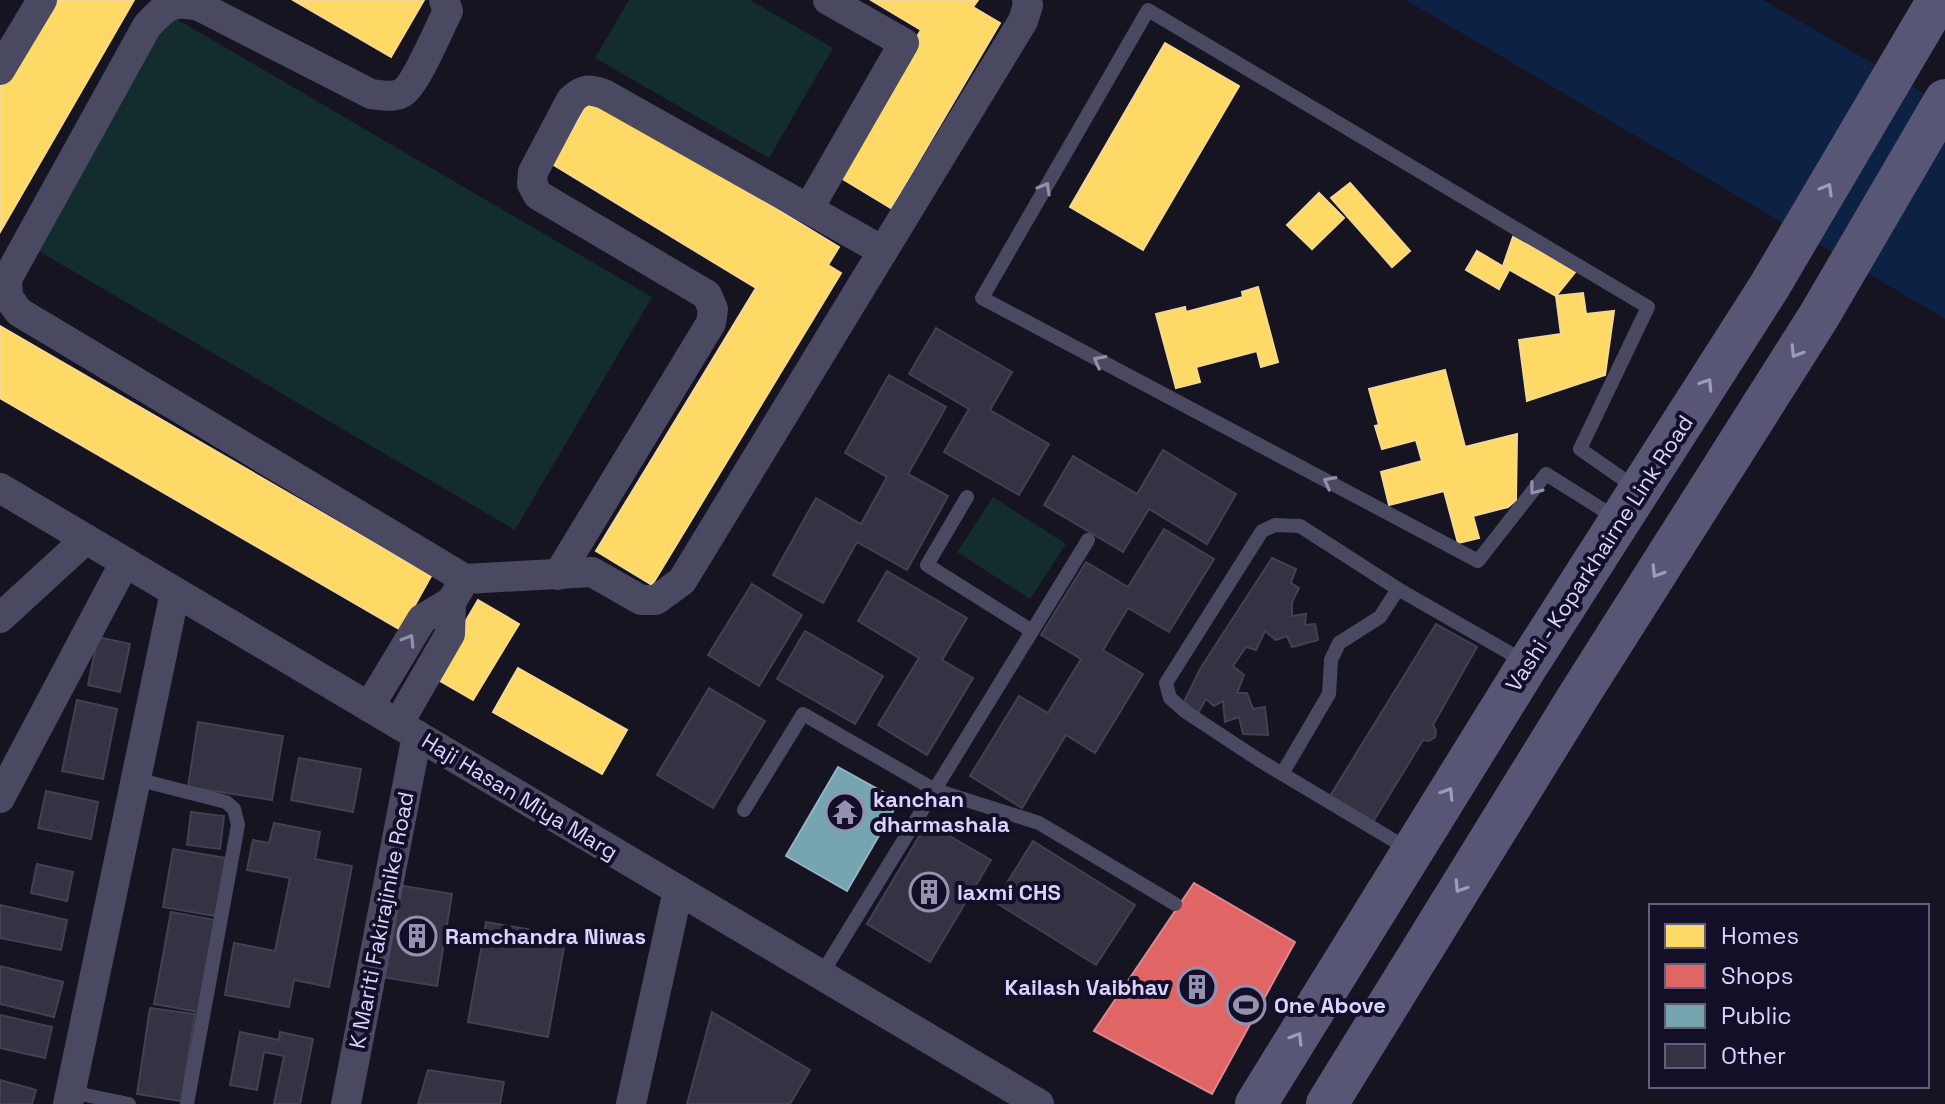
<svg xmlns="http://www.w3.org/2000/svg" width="1945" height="1104" viewBox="0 0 1945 1104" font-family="'Space Grotesk',sans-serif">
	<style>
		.green { fill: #132c2d }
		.water { fill: #0d2144 }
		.homes { fill: #ffd966; stroke: #f4d894; stroke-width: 2 }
		.shops { fill: #e06666; stroke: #de8794; stroke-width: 2 }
		.public { fill: #76a5af; stroke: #94b3c7; stroke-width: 2 }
		.building { fill: #343243; stroke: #433f54; stroke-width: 2 }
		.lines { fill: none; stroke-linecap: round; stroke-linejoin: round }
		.service { stroke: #4a4962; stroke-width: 14 }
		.minor { stroke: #4a4962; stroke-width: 30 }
		.secondary { stroke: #575674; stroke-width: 42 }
		.oneway { stroke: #928eb0 }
		.oneway2 { stroke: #9e9bc0 }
		.labels { text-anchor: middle; stroke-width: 8; stroke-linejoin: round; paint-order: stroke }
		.street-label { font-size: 22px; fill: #d9d4ff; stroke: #130f26 }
		.poi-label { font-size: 22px; font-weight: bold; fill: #d9d4ff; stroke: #130f26; text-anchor: start }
	</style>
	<rect width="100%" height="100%" fill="#161421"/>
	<g class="green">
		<polygon points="629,0 750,0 833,48 769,158 595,58"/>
		<polygon points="161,10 652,297 515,530 25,243"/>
		<polygon points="993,497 1066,544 1030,599 957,552"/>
	</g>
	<polygon class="water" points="1406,0 1763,0 1945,105 1945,319"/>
	<g class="homes">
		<polygon points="50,0 134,0 0,232 0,86"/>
		<polygon points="293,0 424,0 391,57"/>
		<polygon points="871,0 978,0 973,7 1000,23 891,208 836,175 921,30"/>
		<polygon points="1165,43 1239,86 1143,250 1070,207"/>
		<polygon points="592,97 839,247 828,265 841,273 652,585 596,551 756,288 552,164"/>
		<polygon points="1350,183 1410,251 1392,267 1331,198"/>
		<polygon points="1319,193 1344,218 1312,249 1287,225"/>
		<polygon points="1513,237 1576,271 1556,296 1503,266"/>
		<polygon points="1477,251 1509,270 1499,289 1466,270"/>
		<polygon points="1258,287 1278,362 1261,367 1257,351 1196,367 1200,382 1176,388 1156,314 1185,307 1186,312 1243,297 1242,292"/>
		<polygon points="1583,293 1586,314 1614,311 1605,375 1527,401 1519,340 1561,334 1556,296"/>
		<polygon points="0,326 431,576 401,630 0,398"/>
		<polygon points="1445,370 1465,447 1517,434 1516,500 1508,507 1473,516 1479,538 1458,543 1444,491 1389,505 1381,472 1422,461 1416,440 1382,449 1375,426 1379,425 1369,389"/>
		<polygon points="478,600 519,624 473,700 433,677"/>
		<polygon points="518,668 627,730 602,774 493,712"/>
	</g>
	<polygon class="shops" points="1194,883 1295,942 1212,1094 1094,1031"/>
	<polygon class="public" points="838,767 899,801 847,891 786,856"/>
	<g class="building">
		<polygon points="936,328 1012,372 990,410 1049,444 1019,495 944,452 969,409 909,374"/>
		<polygon points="889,375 946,407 908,474 948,496 907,570 857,542 823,603 773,575 816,498 861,524 887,477 845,453"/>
		<polygon points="1163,450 1236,494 1207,544 1149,509 1123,552 1044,505 1073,456 1137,494"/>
		<polygon points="1164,529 1214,559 1169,632 1128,608 1103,650 1143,674 1095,753 1066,735 1022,808 970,776 1019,696 1048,713 1081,659 1041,635 1086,562 1128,587"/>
		<polygon points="1272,558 1296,569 1291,583 1299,588 1292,602 1292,616 1306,614 1305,625 1315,624 1318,640 1292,647 1287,636 1276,640 1265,631 1256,650 1246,647 1233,666 1244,675 1237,693 1247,693 1253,709 1265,707 1268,735 1243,734 1239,717 1225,722 1223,701 1214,706 1206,699 1198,713 1183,704 1200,669"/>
		<polygon points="887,571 967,618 942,660 973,678 927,755 878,725 919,658 858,621"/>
		<polygon points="752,584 802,615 759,686 708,655"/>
		<polygon points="1436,624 1477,647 1433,725 1436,730 1435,737 1429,741 1423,740 1373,822 1330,796"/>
		<polygon points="805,631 883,676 855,724 777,679"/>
		<polygon points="98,637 130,644 120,692 88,685"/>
		<polygon points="709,688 765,721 713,808 657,775"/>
		<polygon points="77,700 117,709 103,779 62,771"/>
		<polygon points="198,722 283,736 272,800 188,787"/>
		<polygon points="299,758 361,769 353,812 291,800"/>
		<polygon points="46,791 98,802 91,839 38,828"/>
		<polygon points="191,812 224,816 220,849 187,845"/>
		<polygon points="274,823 320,832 315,859 352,866 329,987 294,980 289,1007 225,995 234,943 275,951 290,878 247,870 253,840 269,843"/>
		<polygon points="927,823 991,860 930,962 867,924"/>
		<polygon points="1033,841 1135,905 1096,965 995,902"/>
		<polygon points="173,849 226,858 215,916 163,907"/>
		<polygon points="37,864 73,872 67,901 31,893"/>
		<polygon points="398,885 452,894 437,986 382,977"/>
		<polygon points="0,905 67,920 61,950 0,938"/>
		<polygon points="171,912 215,920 199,1012 154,1004"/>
		<polygon points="486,922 566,936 548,1037 468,1022"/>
		<polygon points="0,966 63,982 54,1017 0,1004"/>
		<polygon points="150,1008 195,1014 181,1101 137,1094"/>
		<polygon points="712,1012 810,1070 790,1104 687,1104"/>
		<polygon points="0,1015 52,1027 45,1058 0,1048"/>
		<polygon points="240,1032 279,1040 280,1032 313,1039 300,1104 274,1104 284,1056 264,1052 257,1090 230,1085"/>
		<polygon points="428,1070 504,1082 500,1104 418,1104"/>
		<polygon points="0,1080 36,1090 32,1104 0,1104"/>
	</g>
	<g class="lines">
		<g class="service">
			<polyline points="967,497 927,565 1032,631"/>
			<polyline points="1616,518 1546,474 1478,561 982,298 1148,10 1648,307 1580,449 1636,488"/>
			<polyline points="1282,774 1329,694 1331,660 1339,643 1380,617 1398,589"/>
			<polyline points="136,779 226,802 234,809 238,825 187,1104"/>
			<polyline points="744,810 803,714 935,790 1039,823 1175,904"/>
			<polyline points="1408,849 1259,760 1186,712 1170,698 1166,683 1262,531 1275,525 1300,526 1398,589 1508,652 1526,665"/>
			<polyline points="821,975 1088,540"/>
			<polyline points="71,1092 129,1104"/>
		</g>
		<g class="minor">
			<path d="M444,0l4,11c-9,17 -32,74 -46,82 -9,5 -22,2 -31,1l-172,-88c-28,-6 -33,0 -52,20l-140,253 1,18 11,15 446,267"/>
			<polyline points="0,70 42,0"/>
			<polyline points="809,208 904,43 828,0"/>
			<polyline points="0,488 1039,1104"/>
			<path d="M558,575l153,-252 2,-14 -6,-14 -169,-100 -6,-11 1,-12 38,-72c13,-12 18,-11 33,-6l279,157"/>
			<polyline points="451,602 465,579 592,572 641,600 656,600 682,581 1023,21 1028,5 1027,0"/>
			<polyline points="0,618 86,539"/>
			<polyline points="369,707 422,619 451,602 450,634 398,724"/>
			<polyline points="0,798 125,562"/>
			<polyline points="68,1104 175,592"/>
			<polyline points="346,1104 417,735"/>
			<polyline points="631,1104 678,890"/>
		</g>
		<g class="secondary">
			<polyline points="1256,1104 1527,666 1769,287 1938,0"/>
			<polyline points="1327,1104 1581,692 1819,316 1945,100"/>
		</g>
	</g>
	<defs><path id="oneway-chevron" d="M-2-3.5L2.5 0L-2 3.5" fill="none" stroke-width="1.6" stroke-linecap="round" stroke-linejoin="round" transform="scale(2)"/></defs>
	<g class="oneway">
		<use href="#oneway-chevron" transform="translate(1045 188) rotate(-60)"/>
		<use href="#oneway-chevron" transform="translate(1099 361) rotate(-152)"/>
		<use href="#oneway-chevron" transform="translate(1329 482) rotate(-152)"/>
		<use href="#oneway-chevron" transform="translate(1535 489) rotate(128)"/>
		<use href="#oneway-chevron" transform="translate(409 640) rotate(-58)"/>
	</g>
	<g class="oneway2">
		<use href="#oneway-chevron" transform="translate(1827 189) rotate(-60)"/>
		<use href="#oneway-chevron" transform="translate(1796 352) rotate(122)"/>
		<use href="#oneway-chevron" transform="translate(1707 384) rotate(-57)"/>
		<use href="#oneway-chevron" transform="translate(1657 572) rotate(122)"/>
		<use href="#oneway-chevron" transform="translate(1448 793) rotate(-58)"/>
		<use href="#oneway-chevron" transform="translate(1460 887) rotate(122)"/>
		<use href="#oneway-chevron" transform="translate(1297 1038) rotate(-58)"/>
	</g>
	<defs>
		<g id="temple-ring" transform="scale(2)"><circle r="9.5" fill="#130f26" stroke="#9591b1" stroke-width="1.5"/><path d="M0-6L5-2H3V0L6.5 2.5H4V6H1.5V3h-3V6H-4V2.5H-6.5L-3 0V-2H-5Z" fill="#9591b1"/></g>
		<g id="building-ring" transform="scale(2)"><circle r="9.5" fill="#130f26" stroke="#9591b1" stroke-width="1.5"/><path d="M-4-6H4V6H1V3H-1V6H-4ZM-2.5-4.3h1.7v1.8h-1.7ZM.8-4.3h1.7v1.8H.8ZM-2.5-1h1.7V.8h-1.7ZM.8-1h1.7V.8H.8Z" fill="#9591b1"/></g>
		<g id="stadium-ring" transform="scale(2)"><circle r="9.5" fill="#130f26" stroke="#9591b1" stroke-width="1.5"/><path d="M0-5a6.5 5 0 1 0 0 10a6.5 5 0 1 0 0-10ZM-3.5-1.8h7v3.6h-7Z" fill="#9591b1"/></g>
	</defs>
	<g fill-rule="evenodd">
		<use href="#temple-ring" x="845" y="812"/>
		<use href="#building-ring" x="929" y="892"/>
		<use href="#building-ring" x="417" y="936"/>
		<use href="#building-ring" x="1197" y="987"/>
		<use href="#stadium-ring" x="1246" y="1005"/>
	</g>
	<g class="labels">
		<g class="street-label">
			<text transform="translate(1599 553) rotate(-57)" y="8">Vashi - Koparkhairne Link Road</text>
			<text transform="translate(520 796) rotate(31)" y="8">Haji Hasan Miya Marg</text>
			<text transform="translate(381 920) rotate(-79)" y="8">K Mariti Fakirajinike Road</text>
		</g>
		<g class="poi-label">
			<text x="873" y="807">kanchan<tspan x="873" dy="25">dharmashala</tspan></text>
			<text x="957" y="900">laxmi CHS</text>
			<text x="445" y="944">Ramchandra Niwas</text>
			<text x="1169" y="995" text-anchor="end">Kailash Vaibhav</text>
			<text x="1274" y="1013">One Above</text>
		</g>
	</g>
	<rect x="1649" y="904" width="280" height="184" fill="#130f26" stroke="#625e7d" stroke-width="2"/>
	<rect x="1665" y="924" width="40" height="24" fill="#ffd966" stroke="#625e7d" stroke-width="2"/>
	<text x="1721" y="944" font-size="24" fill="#d9d4ff">Homes</text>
	<rect x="1665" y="964" width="40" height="24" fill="#e06666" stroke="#625e7d" stroke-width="2"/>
	<text x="1721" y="984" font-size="24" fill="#d9d4ff">Shops</text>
	<rect x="1665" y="1004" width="40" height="24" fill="#76a5af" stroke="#625e7d" stroke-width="2"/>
	<text x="1721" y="1024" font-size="24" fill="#d9d4ff">Public</text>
	<rect x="1665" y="1044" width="40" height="24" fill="#343243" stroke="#625e7d" stroke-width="2"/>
	<text x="1721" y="1064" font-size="24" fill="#d9d4ff">Other</text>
</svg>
